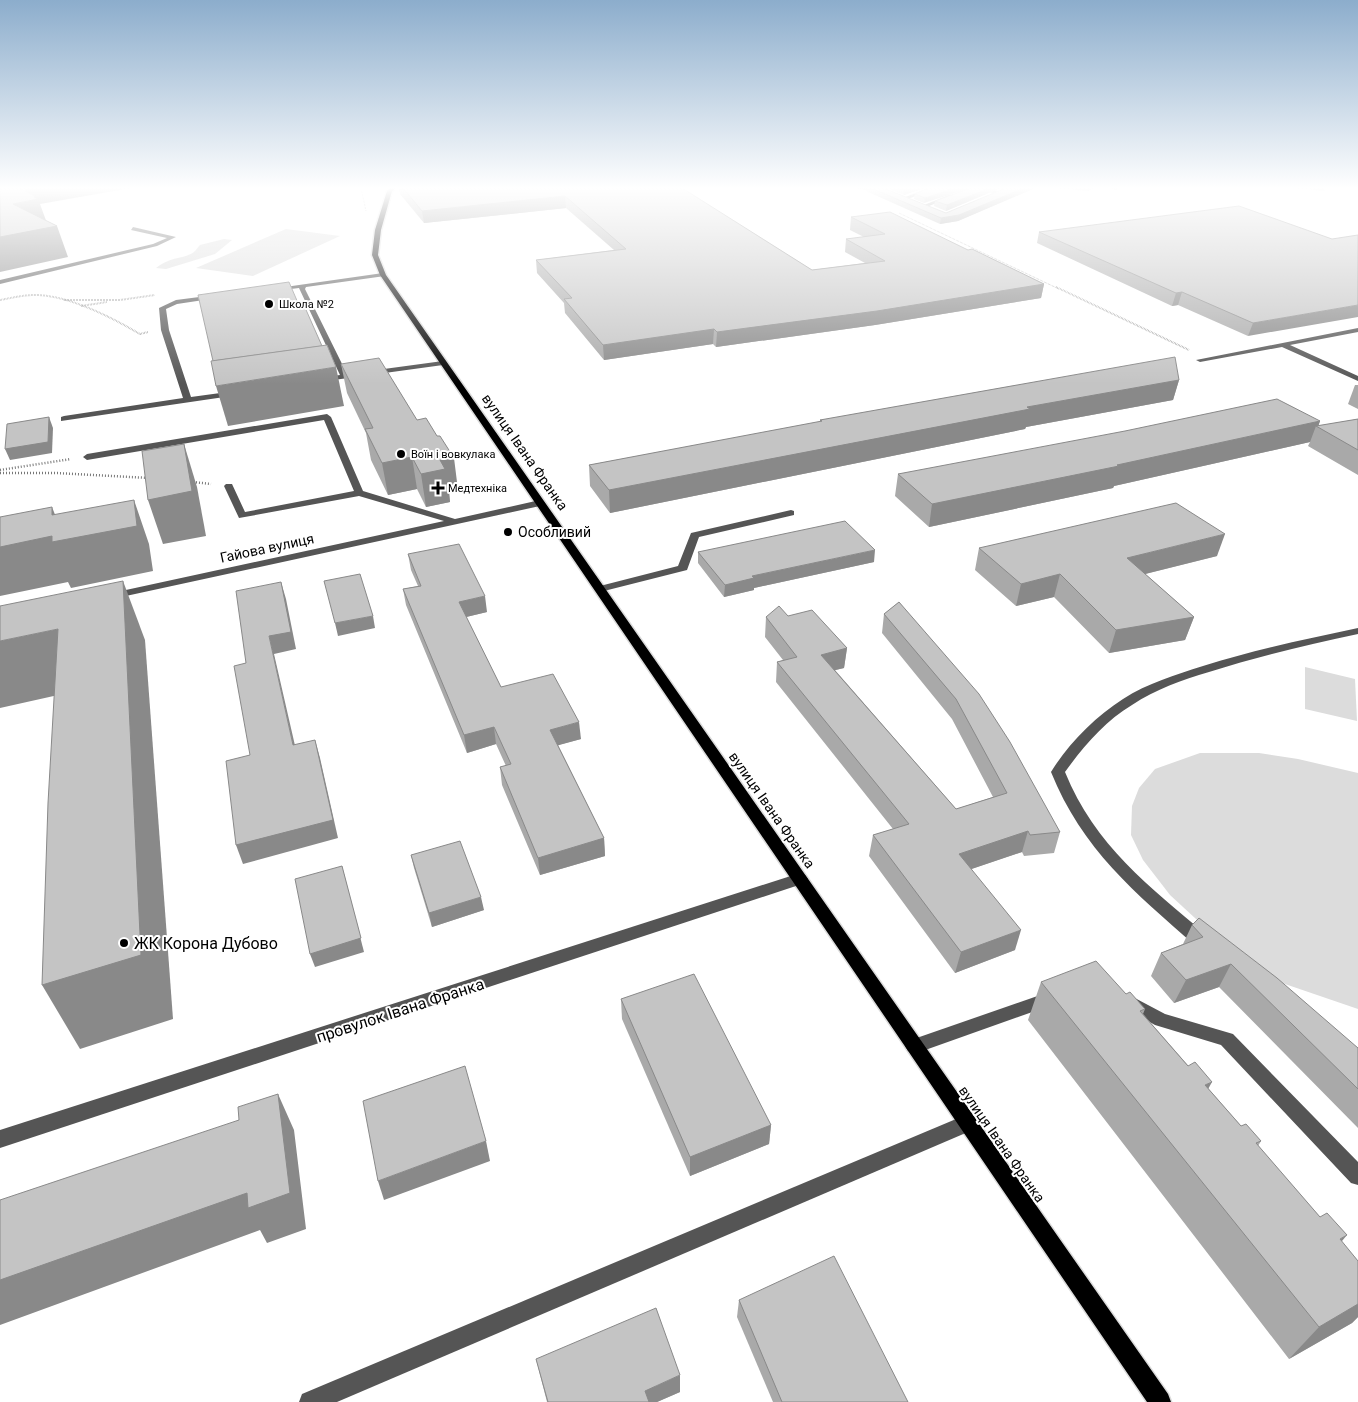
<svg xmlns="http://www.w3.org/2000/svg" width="1358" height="1402" viewBox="0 0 1358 1402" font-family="Roboto,sans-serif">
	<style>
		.green { fill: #dcdcdc }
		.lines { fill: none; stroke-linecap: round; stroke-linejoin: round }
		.major-casing { stroke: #dbdbdb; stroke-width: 3 }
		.path-far2 { stroke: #777; stroke-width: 1; stroke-dasharray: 0.5 1; stroke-linecap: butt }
		.path-far1 { stroke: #777; stroke-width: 2; stroke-dasharray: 0.5 1; stroke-linecap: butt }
		.path { stroke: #777; stroke-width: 2.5; stroke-dasharray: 1 2; stroke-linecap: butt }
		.minor { fill: #555; fill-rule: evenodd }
		.major { fill: #000; fill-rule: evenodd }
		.wall { fill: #a9a9a9 }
		.shaded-wall { fill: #898989 }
		.building { fill: #c4c4c4; stroke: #898989 }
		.poi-dot { fill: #000; stroke: #fff; stroke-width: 2 }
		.labels { text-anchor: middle; stroke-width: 4; stroke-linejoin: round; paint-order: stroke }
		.far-poi-label { font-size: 11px; fill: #000; stroke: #fff; text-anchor: start }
		.street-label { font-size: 14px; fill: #000; stroke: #fff }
		.poi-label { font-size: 14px; fill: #000; stroke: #fff; text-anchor: start }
		.near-poi-label { font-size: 16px; fill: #000; stroke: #fff; text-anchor: start }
		.near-street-label { font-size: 16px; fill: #000; stroke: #fff }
	</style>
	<rect width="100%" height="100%" fill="#fff"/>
	<g class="green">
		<polygon points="286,229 340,236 253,276 196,268"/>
		<path d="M224,239l8,1 -17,14 -49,15 -10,-1c14,-12 31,-9 39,-17 2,-2 3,-4 5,-6z"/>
		<polygon points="1305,667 1355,679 1357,721 1305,709"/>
		<polygon points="1200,753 1259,753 1298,759 1358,773 1358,1009 1282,983 1209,931 1170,895 1143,860 1131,835 1132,806 1139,788 1155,769"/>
	</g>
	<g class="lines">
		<g class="major-casing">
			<polygon id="major" points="390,188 396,188 392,191 381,230 378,255 386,275 1168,1394 1171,1402 1147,1402 380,275 372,255 375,230 387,191"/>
		</g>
		<g class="path-far2">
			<polyline points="361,188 366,211"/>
			<polyline points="899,213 1059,289"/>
		</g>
		<g class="path-far1">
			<polyline points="1056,287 1189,350"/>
			<path d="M0,300c11,-2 23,-5 35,-5 33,0 76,22 105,39l8,-2"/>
			<polyline points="64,300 120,300 155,295"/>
			<polyline points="81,306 107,302"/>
		</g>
		<g class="path">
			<polyline points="0,470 71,459"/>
			<polyline points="0,473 56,473 149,478"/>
			<polyline points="193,482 211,484"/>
		</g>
		<g class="minor">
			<polygon points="855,188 870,188 886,191 883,193"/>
			<polygon points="929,188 937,188 905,200 900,199"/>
			<polygon points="964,188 979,188 1004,192 1001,194"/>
			<polygon points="1110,188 1119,188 1116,190"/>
			<polygon points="949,195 954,196 924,208 919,207"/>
			<polygon points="133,227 176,237 157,246 0,284 0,280 153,244 167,238 131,230"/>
			<polygon points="383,273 385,274 385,276 306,287 305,289 347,374 443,361 447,363 443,365 319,382 319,378 340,375 299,288 274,291 271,289"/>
			<polygon points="215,295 217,296 217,298 177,304 166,309 169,330 191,397 235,391 239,393 238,395 61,421 61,417 64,416 183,398 161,330 159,308 176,300"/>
			<polygon points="1358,328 1358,332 1290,345 1358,376 1358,381 1282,347 1200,362 1196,360"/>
			<polygon points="327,414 331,417 363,491 455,519 540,500 545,503 540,506 112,599 108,598 107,596 112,593 444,521 359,496 239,518 224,486 226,484 232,484 245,512 354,491 324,420 87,460 83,457 87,454"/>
			<polygon points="791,510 794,511 794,515 699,537 687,570 600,592 595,589 596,587 678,566 691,533"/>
			<path d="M1358,628v6c-50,11 -100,22 -149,38 -27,8 -53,17 -77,33 -27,16 -49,42 -67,67 30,74 84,114 143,164l2,5 -2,5 -6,1 -6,-1c-61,-53 -114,-97 -145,-174 17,-28 44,-55 72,-73 25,-16 52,-24 80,-33 51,-16 103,-27 155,-38z"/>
			<polygon points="800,873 805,875 808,879 805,883 0,1148 0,1130"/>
			<polygon points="1049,992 1055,994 1057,999 1055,1004 914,1054 908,1051 905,1046 908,1041"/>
			<polygon points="1131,996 1165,1014 1233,1034 1358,1162 1358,1185 1351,1183 1221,1045 1155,1025 1125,1008 1123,1003 1125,998"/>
			<polygon points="968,1114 975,1117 977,1123 975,1129 337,1402 299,1402 302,1394"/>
		</g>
		<use href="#major" class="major"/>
	</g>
	<g class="wall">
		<polygon points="399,188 683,188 683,189 812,270 865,263 845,252 846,239 864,237 850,230 851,217 968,250 1044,284 1041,298 875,325 716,347 713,344 604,360 565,313 564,303 537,273 536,260 614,250 566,208 424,223 400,194"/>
		<polygon points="866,188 879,188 946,213 1002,190 998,189 946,211 934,206 935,201 971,188 1035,188 958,221 940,224 866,191"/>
		<polygon points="886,188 924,188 904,195"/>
		<polygon points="929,188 924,203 914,199 915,194"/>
		<polygon points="1054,188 1093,188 1088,191"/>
		<polygon points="1296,188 1325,188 1324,191"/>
		<polygon points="1039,232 1332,239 1248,336 1178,305 1172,306 1037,243"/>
		<polygon points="341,364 458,490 449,492 450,502 426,507 417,489 388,495 371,460 366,433 347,393"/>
		<polygon points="1179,380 1173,400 1026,427 1025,429 610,513 590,486 589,465 820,422 820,420"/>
		<polygon points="1355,385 1358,385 1358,409 1348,404"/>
		<polygon points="1358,419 1358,475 1308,446 1310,442 1114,486 1113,488 929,527 895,496 898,474 1320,421 1318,426"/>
		<polygon points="979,548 1217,556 1145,574 1194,617 1185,640 1109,653 1054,597 1016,606 975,570"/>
		<polygon points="698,552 874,562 754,588 754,590 724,597 698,563"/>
		<polygon points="408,554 487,612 466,617 501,687 581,739 558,745 604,838 605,856 540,875 502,785 500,767 506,766 496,744 467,753 406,605 403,589 418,586 411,570"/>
		<polygon points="899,602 1060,832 1054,853 1024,856 1022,852 971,869 1015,950 955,973 869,856 873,835 893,829 776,682 777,662 783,660 765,637 766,617 788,616 847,648 844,668 835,670 956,809 993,797 952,719 882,633 884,614"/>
		<polygon points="411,855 484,910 432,927 414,868"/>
		<polygon points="1192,925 1358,1048 1358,1128 1219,987 1174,1003 1151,976 1161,953 1183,944"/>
		<polygon points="1041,982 1145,1009 1143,1014 1241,1126 1261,1141 1258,1146 1358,1261 1358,1317 1352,1323 1289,1359 1028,1020"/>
		<polygon points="621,999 771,1125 769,1144 690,1176 622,1019"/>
		<polygon points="739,1300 908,1402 773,1402 737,1317"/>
		<polygon points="536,1359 680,1392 657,1402 547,1402"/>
	</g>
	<g class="shaded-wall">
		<polygon points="24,188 131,188 40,204 48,226 57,226 68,257 0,272 0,237 13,204 29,201"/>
		<polygon points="910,188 924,188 904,195 905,190"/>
		<polygon points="955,188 971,188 924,203 925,198"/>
		<polygon points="990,188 999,188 998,189 946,211 947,205"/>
		<polygon points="1024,188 1035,188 958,221 940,224 941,218"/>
		<polygon points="1088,188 1093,188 1088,191"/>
		<polygon points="565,196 566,208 424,223 422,211"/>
		<polygon points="1044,284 1041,298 875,325 716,347 717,332"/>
		<polygon points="1182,292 1178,305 1172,306 1176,293"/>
		<polygon points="1358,305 1358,317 1248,336 1253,323"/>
		<polygon points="714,329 713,344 604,360 603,345"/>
		<polygon points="336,367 344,406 228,426 216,386"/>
		<polygon points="1179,380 1173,400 1026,427 1025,429 610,513 609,490 1027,407"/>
		<polygon points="49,417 53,428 52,453 10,460 5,449"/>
		<polygon points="1320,421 1318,427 1316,426 1310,442 1114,486 1113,488 929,527 932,504"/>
		<polygon points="184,444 197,487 206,536 163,544 148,500"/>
		<polygon points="412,457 417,489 388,495 382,463"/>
		<polygon points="454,458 458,490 449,492 450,502 426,507 421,474 440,460"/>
		<polygon points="134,500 149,544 153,571 71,588 68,582 0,596 0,547 52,515 52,507 65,540"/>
		<polygon points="1225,534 1217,556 1121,580 1127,558"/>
		<polygon points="875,550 874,562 754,588 754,590 724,597 725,585 752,576"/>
		<polygon points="1060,574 1054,597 1016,606 1021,584"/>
		<polygon points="123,581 145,640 173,1019 80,1049 42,985"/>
		<polygon points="281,582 286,599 296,649 274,654 299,763 293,745 269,636"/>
		<polygon points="485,596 487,612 462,618 459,602"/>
		<polygon points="373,616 375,628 338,636 335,623"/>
		<polygon points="1194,617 1185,640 1109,653 1116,630"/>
		<polygon points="58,629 85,689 0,708 0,641"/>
		<polygon points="847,648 844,668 819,674 821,655"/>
		<polygon points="579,722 581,739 552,747 550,730"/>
		<polygon points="494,727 496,744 467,753 464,735"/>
		<polygon points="315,740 320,758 338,838 243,864 236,845"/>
		<polygon points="1028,831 1022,852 954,875 959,854"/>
		<polygon points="604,838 605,856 540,875 538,858"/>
		<polygon points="342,866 364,952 315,967 310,954"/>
		<polygon points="481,897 484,910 432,927 429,913"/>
		<polygon points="1021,930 1015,950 955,973 961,952"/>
		<polygon points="1231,964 1219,987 1174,1003 1186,980"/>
		<polygon points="1212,1082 1192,1118 1205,1085"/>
		<polygon points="278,1094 294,1130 306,1229 267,1243 260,1230 0,1325 0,1280"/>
		<polygon points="771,1125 769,1144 690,1176 690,1157"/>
		<polygon points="486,1141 490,1161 384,1200 378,1181"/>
		<polygon points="1347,1235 1318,1270 1340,1239"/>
		<polygon points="1358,1304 1358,1317 1352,1323 1289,1359 1319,1327"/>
		<polygon points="680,1375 680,1392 657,1402 646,1402 645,1391"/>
	</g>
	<g class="building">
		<polygon points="0,188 19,188 37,197 34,197 38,199 13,204 57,226 0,237"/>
		<polygon points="403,188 682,188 812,270 885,261 846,239 885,234 851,217 890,212 968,250 972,249 1044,284 877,311 717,332 714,329 603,345 564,299 572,298 536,260 626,249 565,196 422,211"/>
		<polygon points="871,188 883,188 946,213 1006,188 1024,188 959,215 941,218"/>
		<polygon points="900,188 910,188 905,190"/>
		<polygon points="929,188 955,188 925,198 915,194"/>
		<polygon points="971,188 990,188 947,205 935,201"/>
		<polygon points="1239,206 1332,239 1358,235 1358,305 1253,323 1182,292 1176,293 1039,232"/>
		<polygon points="289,282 298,303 303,303 322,346 213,361 198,295"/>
		<polygon points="327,345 336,367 216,386 211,361"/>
		<polygon points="1175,357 1179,380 1027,407 1030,409 609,490 589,465 822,421 820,420"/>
		<polygon points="379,358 417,420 426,418 437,436 440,436 454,458 440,460 445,469 421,474 412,457 382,463 365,429 373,428 341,364"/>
		<polygon points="1277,399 1320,421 1117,465 1119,466 932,504 898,474 1125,431"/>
		<polygon points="49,417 48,442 5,449 7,424"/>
		<polygon points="1358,419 1358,450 1316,426"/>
		<polygon points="184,444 192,491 148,500 142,451"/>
		<polygon points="134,500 137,526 52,542 52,536 0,547 0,517 52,507 52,515"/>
		<polygon points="1176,503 1225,534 1127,558 1194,617 1116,630 1060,574 1021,584 979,548"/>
		<polygon points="845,521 875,550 752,576 754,578 725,585 698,552"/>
		<polygon points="459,544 485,596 459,602 501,687 553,674 579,722 550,730 604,838 538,858 500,767 511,764 494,727 464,735 403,589 421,586 408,554"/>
		<polygon points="360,574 373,616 335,623 324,581"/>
		<polygon points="123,581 141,955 42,985 48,803 58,629 0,641 0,606"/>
		<polygon points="281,582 291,632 269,636 293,745 315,740 333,820 236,845 226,761 250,755 234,666 246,663 236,591"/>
		<polygon points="899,602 979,694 1010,742 1060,832 1030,835 1028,831 959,854 1021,930 961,952 873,835 909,824 777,662 797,657 766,617 779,606 788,616 812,610 847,648 821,655 956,809 1007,793 956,699 884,614"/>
		<polygon points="460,841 481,897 429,913 411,855"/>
		<polygon points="342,866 361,938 310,954 295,879"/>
		<polygon points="1199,918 1277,978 1358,1048 1358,1089 1231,964 1186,980 1161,953 1203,937 1192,925"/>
		<polygon points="1096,961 1126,994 1130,992 1145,1009 1140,1011 1188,1066 1195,1062 1212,1082 1205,1085 1241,1126 1246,1124 1261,1141 1256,1143 1320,1217 1327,1213 1347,1235 1340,1239 1358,1261 1358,1304 1319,1327 1041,982"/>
		<polygon points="694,974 771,1125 690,1157 621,999"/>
		<polygon points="465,1066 486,1141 378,1181 363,1101"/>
		<polygon points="278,1094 290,1193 248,1208 247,1193 0,1280 0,1200 239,1120 238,1107"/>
		<polygon points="834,1256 908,1402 782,1402 739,1300"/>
		<polygon points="656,1308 680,1375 645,1391 649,1402 548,1402 536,1359"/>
	</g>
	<linearGradient id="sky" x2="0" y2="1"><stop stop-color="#8cadcc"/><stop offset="0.49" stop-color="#fff"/><stop offset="1" stop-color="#fff" stop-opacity="0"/></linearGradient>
	<rect width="1358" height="384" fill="url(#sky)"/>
	<g class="poi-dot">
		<circle cx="269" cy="304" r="5"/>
		<circle cx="401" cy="454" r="5"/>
		<path d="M435.5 480.5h5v5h5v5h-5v5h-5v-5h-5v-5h5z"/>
		<circle cx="508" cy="532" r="5"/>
		<circle cx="124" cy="943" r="5"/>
	</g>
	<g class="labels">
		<g class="far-poi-label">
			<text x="279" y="308">Школа №2</text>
			<text x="411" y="458">Воїн і вовкулака</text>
			<text x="448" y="492">Медтехніка</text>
		</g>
		<g class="street-label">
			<text transform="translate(525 452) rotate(55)" y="5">вулиця Івана Франка</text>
			<text transform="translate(267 548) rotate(-12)" y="5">Гайова вулиця</text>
			<text transform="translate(772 810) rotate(55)" y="5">вулиця Івана Франка</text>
			<text transform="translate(1002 1144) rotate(55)" y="5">вулиця Івана Франка</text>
		</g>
		<g class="poi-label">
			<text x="518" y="537">Особливий</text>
		</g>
		<g class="near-poi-label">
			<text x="134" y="949">ЖК Корона Дубово</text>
		</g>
		<g class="near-street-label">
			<text transform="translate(400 1010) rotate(-18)" y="6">провулок Івана Франка</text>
		</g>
	</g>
</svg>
